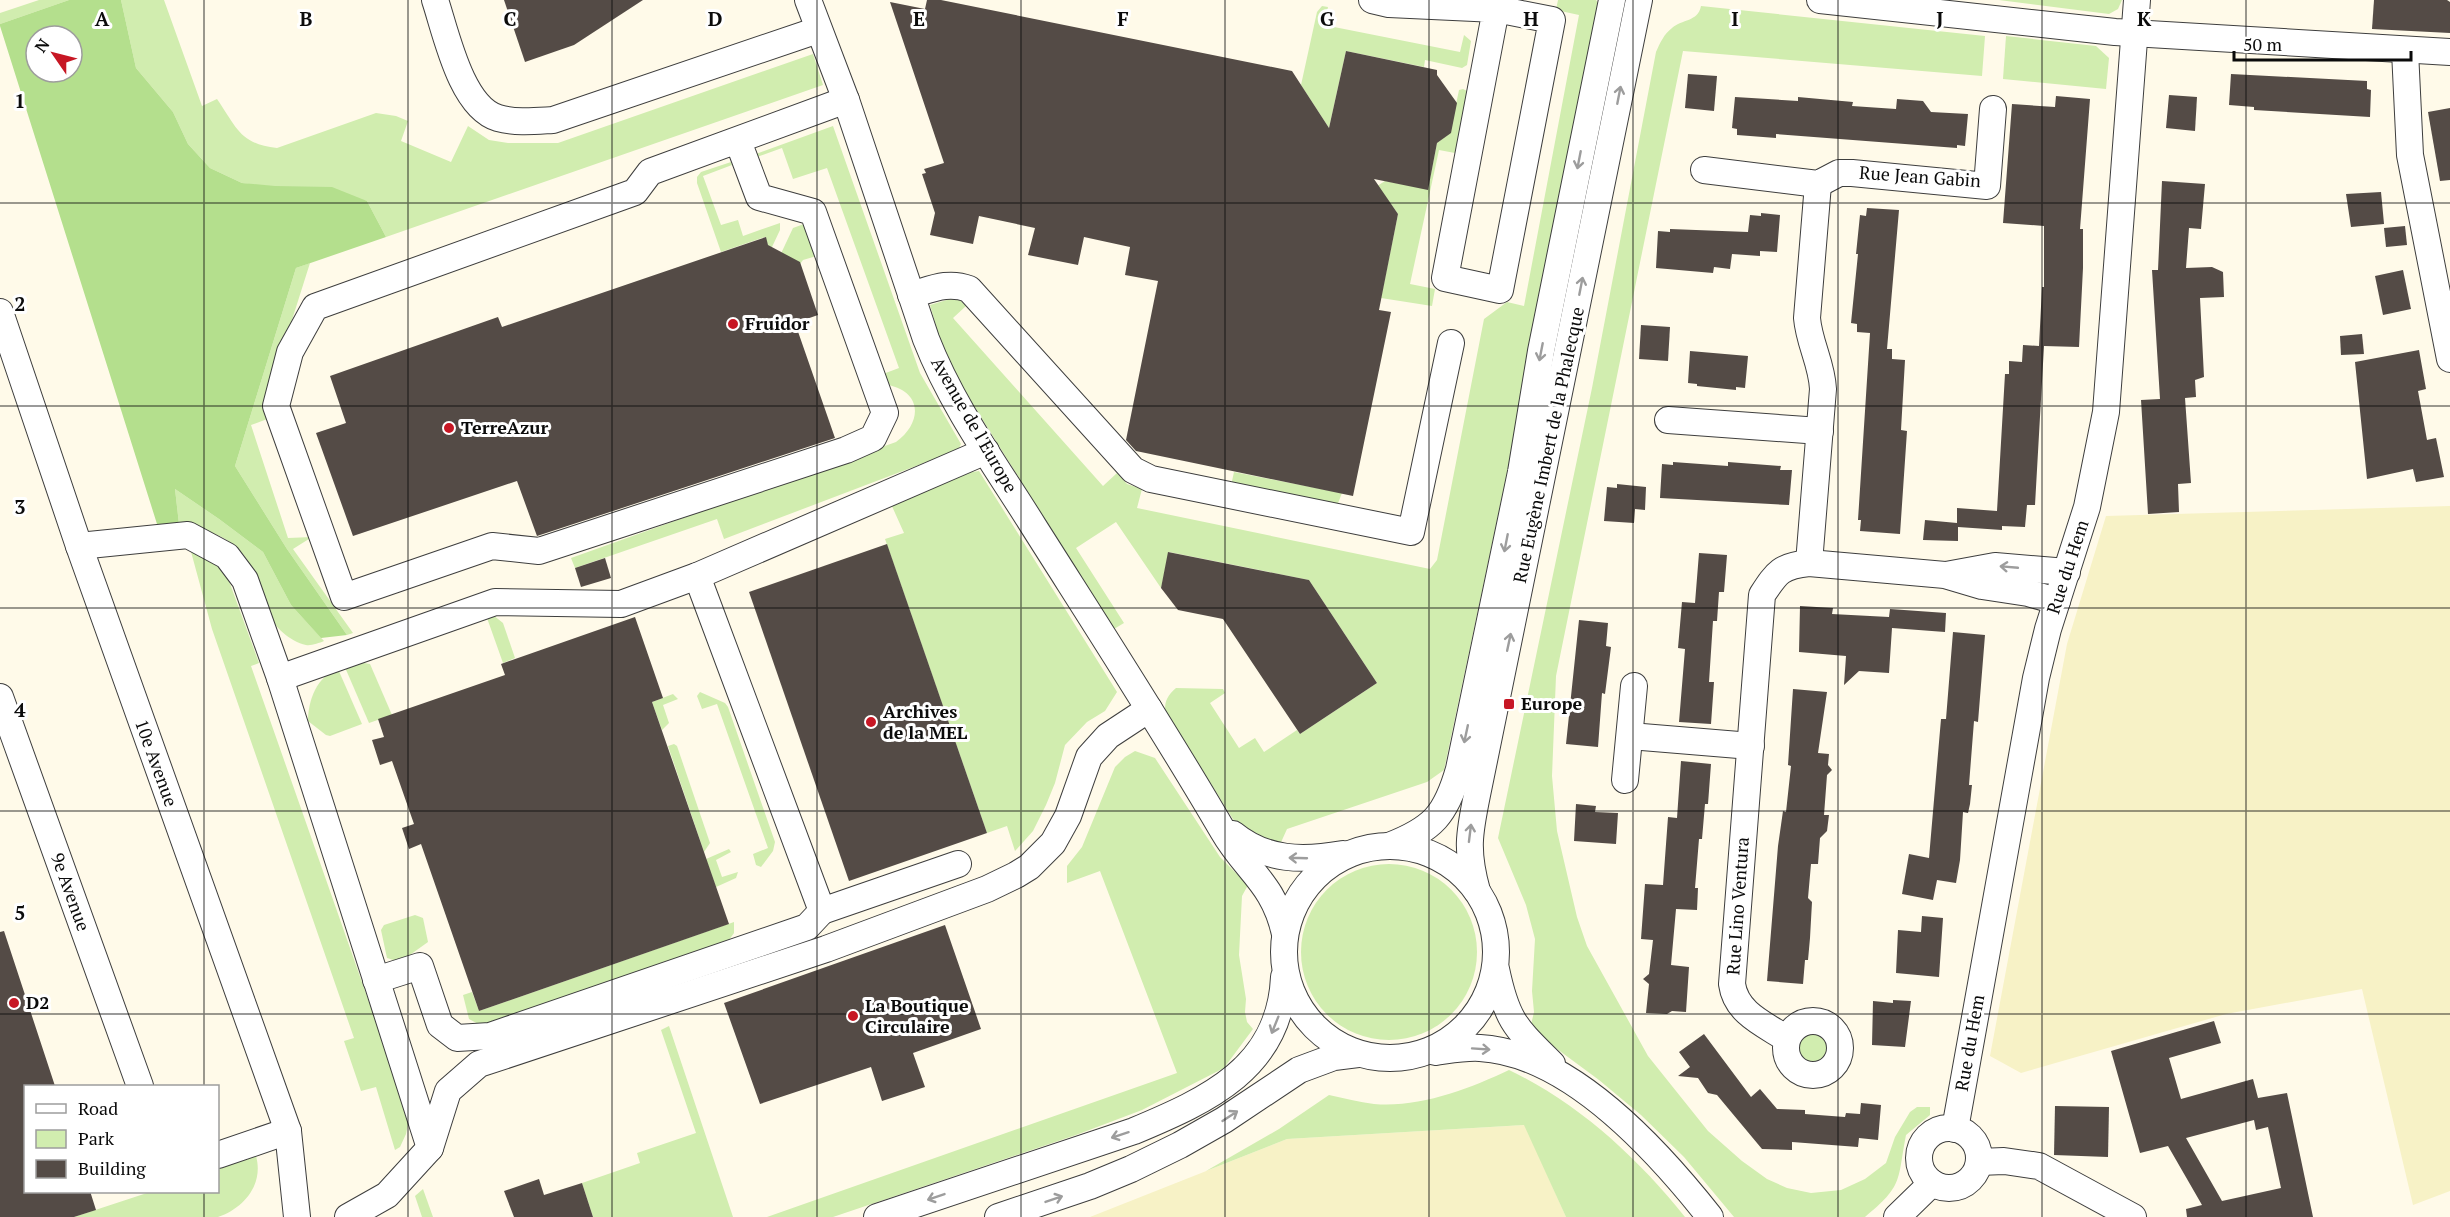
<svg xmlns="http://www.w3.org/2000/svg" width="2450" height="1217" viewBox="0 0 2450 1217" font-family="'PT Serif',serif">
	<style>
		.farmland { fill: #f7f2c6 }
		.green { fill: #d1edaf }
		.forest { fill: #b4df8d; fill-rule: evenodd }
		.building { fill: #544b46; fill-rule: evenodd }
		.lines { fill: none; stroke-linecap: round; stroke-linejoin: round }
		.minor-casing { stroke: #3e3e3e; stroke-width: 28 }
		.minor { stroke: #fff; stroke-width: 26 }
		.oneway { stroke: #9d9d9d }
		.grid { fill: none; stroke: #0b0b0b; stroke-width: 1.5; stroke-opacity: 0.55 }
		.poi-dot { fill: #c71724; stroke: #fff; stroke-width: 2 }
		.labels { text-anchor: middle; stroke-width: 6; stroke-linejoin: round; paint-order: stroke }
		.street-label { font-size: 18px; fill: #0b0b0b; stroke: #fff }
		.poi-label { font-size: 18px; font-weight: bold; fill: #0b0b0b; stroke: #fff; text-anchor: start }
		.grid-label { font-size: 20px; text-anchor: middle; font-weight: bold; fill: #0b0b0b; stroke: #fff; stroke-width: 6; stroke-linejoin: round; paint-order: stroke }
	</style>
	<rect width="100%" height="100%" fill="#fffae9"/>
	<g class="farmland">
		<polygon points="2450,506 2450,1191 2413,1205 2362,989 2226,1014 2021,1073 1990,1056 2067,644 2106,516"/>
		<polygon points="1525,1125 1566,1217 1090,1217 1287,1139"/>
	</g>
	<g class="green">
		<polygon points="39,0 69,0 0,24 0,13"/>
		<path d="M121,0h43l38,106 15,-7c20,29 23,45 60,49l99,-35 20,3 12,5 -7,20 50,21 17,-36 21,14 19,3h50l255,-89 10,31 -437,152 -19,-36 -125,-18 -32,-15 -22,-24 -15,-32 -37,-44z"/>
		<path d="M1558,0h38l5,7 -87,433 -70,330 -17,12 -140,47 -9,20 -42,-25 -71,-114c0,-10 3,-15 11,-22l47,1 2,4 -15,10 29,45 16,-10 9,14 33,-22 3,4 77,-51 -68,-103 -140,-28 -8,36 -45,-66 -40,26 48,75 -10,6 -152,-242 -17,-30 -15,-52 20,-6 10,1 6,6 -13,12 150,168 14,-13 10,11 15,5 -5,19 293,61 7,-9 47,-241 23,-17 17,4 55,-291 -23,-5z"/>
		<polygon points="1999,0 2122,0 2118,9 2109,14"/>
		<polygon points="1322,6 1328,7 1324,25 1460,52 1464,35 1471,41 1467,65 1462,68 1425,60 1424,67 1346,51 1329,128 1301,85 1317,12"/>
		<path d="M1701,6l284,30 -3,40 -299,-25 -127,625 -4,100 5,55 20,86 10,29 61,110 60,75 34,30 25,18 20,9 24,5 30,-3 24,-11 21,-16 9,-26 15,-25 7,-5h13v8l-24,20c-9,46 -2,50 -41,82h-131l-50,-60 -43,-42 -42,-35 -69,-51 4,-17 -2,-21 3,-52 -9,-34 -28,-67 94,-450 64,-336c4,-9 8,-18 16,-24 10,-9 26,-6 29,-22z"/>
		<polygon points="2006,36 2096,46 2109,58 2106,89 2003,79"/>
		<polygon points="1463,89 1467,91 1468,97 1455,153 1439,150 1410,284 1435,289 1432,306 1381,298 1398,214 1391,204 1378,201 1371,190 1385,181 1428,189 1437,143 1450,133 1459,90"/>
		<path d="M833,126l87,247 41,71 -3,6 -234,89 -7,-20 -142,49 -4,-10 325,-116c26,-19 27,-50 -8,-57l-5,-11 16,-6 -72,-200 -34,11 -11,-31 -28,10 -1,-3z"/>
		<polygon points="731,162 732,165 703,176 721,225 738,220 743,236 780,223 780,230 772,247 769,248 765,237 721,252 697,183 697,177 701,172"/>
		<polygon points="804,224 810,228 820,255 803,260 800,264 777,262 793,228"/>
		<polygon points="310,263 266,402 270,418 251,425 288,538 312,537 293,549 353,633 347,635 287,549 235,466 296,268"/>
		<polygon points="979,471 1117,692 1105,711 1087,722 1065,745 1055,783 1046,805 1033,831 1015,851 1007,826 987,833 885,539 904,533 891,504 966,473"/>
		<polygon points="1234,472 1342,493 1335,511 1230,490"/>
		<path d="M175,489l44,30 44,33 28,53 33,36c-5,2 -13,5 -18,4 -16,-3 -32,-19 -39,-32 -10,-20 -10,-43 -25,-60 -16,-19 -40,-24 -63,-29z"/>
		<polygon points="190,548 200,551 225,570 259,663 251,666 370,1005 377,1009 410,1114 406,1134 400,1147 395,1150 376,1087 361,1091 344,1041 354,1038 212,629"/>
		<polygon points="493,615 503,623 515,658 503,663 487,618"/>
		<polygon points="358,662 370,664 392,715 369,723 344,665"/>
		<path d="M338,669l24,55 -32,12 -4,-1 -18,-14c0,-21 9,-45 30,-52z"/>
		<polygon points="700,692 725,703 728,707 775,842 773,851 761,867 756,865 753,854 768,848 717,704 702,709 697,696"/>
		<polygon points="673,694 678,699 663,705 669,723 662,730 652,702"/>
		<polygon points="674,744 677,746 710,843 704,852 668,746"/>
		<polygon points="1135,751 1155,758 1220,857 1248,885 1242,896 1239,955 1246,999 1245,1012 1247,1022 1253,1029 1224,1068 1142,1110 1076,1135 833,1217 767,1217 1177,1073 1100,871 1067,883 1067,866 1082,847 1115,767 1125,757"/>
		<polygon points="729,849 731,852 716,860 722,877 738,872 736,878 716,887 706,859"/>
		<circle cx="1389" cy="952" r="88"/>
		<polygon points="415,915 423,918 428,942 400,962 387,958 381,930 384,925"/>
		<polygon points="734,922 734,933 729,940 482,1026 469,1019 463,995 472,992 479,1011"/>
		<polygon points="669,1026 733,1217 593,1217 582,1183 640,1163 637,1153 696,1133 661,1030"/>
		<circle cx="1812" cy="1048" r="18"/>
		<path d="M1509,1070c69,33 128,87 176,147h-119l-42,-92 -237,14 -81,32 73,-42 50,-34c15,3 30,7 45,9 45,4 95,-15 135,-34z"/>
		<path d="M256,1156c8,28 -12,52 -38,61h-144l76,-25h68v-23z"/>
		<polygon points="423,1189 433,1217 422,1217 415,1196"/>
	</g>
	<path class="forest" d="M69,0h52l15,68 37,44 15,32 22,24 32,15 33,3 57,1 35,14 19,36 -90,31 -61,198 52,83 60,86 -26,3 -30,-33 -28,-53 -44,-33 -44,-30 4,35h-22l-157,-498v-2zM36,36h36v36h-36z"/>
	<g class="building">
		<polygon points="504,0 643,0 574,45 525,62"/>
		<polygon points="927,0 941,0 1292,71 1329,128 1346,51 1437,70 1437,75 1457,103 1451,133 1437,143 1428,190 1374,179 1398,214 1379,310 1391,312 1353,496 1136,451 1126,440 1158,281 1125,275 1130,247 1084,237 1078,265 1028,255 1035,228 979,216 973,244 930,235 935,213 922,174 926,173 924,169 944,163 890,2 925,9"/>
		<polygon points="2374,0 2447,0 2450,2 2450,33 2372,29"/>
		<polygon points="1688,74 1717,76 1714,111 1685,108"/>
		<polygon points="2231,74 2367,81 2367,89 2371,90 2370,117 2254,110 2254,107 2229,105"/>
		<polygon points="2169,95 2197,97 2195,131 2166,128"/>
		<polygon points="2056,96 2090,99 2080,229 2083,229 2083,268 2079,347 2044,346 2035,505 2027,505 2025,527 2002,526 2002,530 1958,527 1958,541 1923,540 1925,520 1957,523 1957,508 1997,511 2005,374 2009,374 2009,361 2022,362 2023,345 2039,346 2042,287 2044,287 2044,226 2003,223 2012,104 2055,107"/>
		<polygon points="1735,97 1798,101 1798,97 1853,102 1852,106 1896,109 1897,99 1923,101 1931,112 1968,114 1965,146 1957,145 1957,148 1776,134 1776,138 1737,135 1737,129 1732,128"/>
		<polygon points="2450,108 2450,180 2440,181 2428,112"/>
		<polygon points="2162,181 2205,184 2201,229 2189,228 2186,268 2212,267 2223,272 2224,297 2200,298 2204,377 2195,380 2196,397 2185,398 2191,483 2178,484 2179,512 2148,514 2141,400 2160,399 2152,270 2158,270"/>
		<polygon points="2381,192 2384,224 2351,227 2346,194"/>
		<polygon points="1867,208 1899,210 1887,349 1892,349 1892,359 1905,360 1901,430 1907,431 1900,534 1860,531 1861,520 1858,520 1870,333 1857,332 1857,324 1851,323 1858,254 1856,254 1860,215 1866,216"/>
		<polygon points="1761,213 1780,215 1777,252 1760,251 1760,256 1732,254 1730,269 1714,267 1713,273 1656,268 1658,231 1670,232 1670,229 1748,232 1750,215 1761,216"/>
		<polygon points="2405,226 2407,245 2386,247 2384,228"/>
		<polygon points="766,237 768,245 800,262 818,315 795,323 835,438 537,536 517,481 353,536 316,433 346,423 330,376 498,317 502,327"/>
		<polygon points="2403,270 2411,309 2383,315 2375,276"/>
		<polygon points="1641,325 1670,327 1668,361 1639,359"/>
		<polygon points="2362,334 2364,354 2341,355 2340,336"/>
		<polygon points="2419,350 2426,389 2418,391 2427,440 2436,438 2444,477 2416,482 2413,469 2367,479 2355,362"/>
		<polygon points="1690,351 1748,356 1745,388 1736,387 1736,390 1697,386 1697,384 1688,383"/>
		<polygon points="1673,462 1728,466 1728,462 1781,466 1780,470 1792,470 1789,505 1660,498 1662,464 1673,465"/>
		<polygon points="1617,484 1646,487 1645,510 1635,509 1634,523 1604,521 1607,487 1617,488"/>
		<polygon points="887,544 987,833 849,881 749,592"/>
		<polygon points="1168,552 1309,580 1377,683 1300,734 1223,619 1178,610 1161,588"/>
		<polygon points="1699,553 1727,555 1724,592 1719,592 1717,621 1713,621 1709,682 1714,682 1711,724 1679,722 1685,649 1678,648 1682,602 1695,603"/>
		<polygon points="605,558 611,578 581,587 575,568"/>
		<polygon points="1800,606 1833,608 1832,614 1889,617 1890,609 1946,613 1945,632 1892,628 1889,673 1859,671 1844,685 1846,656 1799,652"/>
		<polygon points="635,617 663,698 652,702 729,924 479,1011 421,844 409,849 402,828 414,824 392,761 380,765 372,740 384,737 378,719 505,675 501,664"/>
		<polygon points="1579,620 1608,623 1606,646 1611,647 1605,694 1602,693 1598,747 1566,744"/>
		<polygon points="1953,632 1985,635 1978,722 1974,721 1969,785 1972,785 1970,804 1968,813 1963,812 1960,860 1956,883 1937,880 1933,900 1902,894 1909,854 1929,858 1941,719 1946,719"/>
		<polygon points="1793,689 1827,692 1818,753 1829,754 1828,765 1832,770 1827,775 1824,815 1829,815 1827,831 1820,838 1818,864 1811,864 1808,898 1812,902 1810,938 1808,960 1805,960 1803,984 1767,981 1778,846 1783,811 1786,812 1791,766 1788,765"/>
		<polygon points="1681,761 1711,764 1708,804 1705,804 1702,839 1699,839 1695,888 1698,888 1697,910 1676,909 1671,965 1689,967 1686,1012 1672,1011 1667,1014 1646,1013 1649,984 1643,979 1649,974 1653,940 1641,939 1645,884 1663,885 1668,817 1677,818"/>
		<polygon points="1576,804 1596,806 1595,812 1618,813 1616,844 1574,841"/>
		<polygon points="1922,916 1943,918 1939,977 1896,973 1898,930 1921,932"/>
		<polygon points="945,925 981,1029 913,1053 925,1087 882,1101 871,1067 760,1104 724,1003"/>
		<polygon points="4,931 55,1086 26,1086 26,1191 90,1191 96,1210 74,1217 0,1217 0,932"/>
		<polygon points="1893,1000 1911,1001 1905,1047 1872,1045 1873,1001 1893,1003"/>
		<path d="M2214,1021l7,22 -52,15 12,41 72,-20 5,19 29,-5 26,124h-126l-1,-8 16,-4 -34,-59 -28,7 -29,-102zM2254,1120l2,10 12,-3 13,61 -59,13 -36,-63z"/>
		<polygon points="1704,1034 1751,1097 1760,1089 1777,1109 1805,1110 1805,1114 1845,1117 1846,1113 1860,1114 1861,1103 1881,1105 1878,1140 1859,1138 1858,1147 1792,1142 1792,1150 1762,1149 1717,1095 1708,1093 1698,1078 1678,1076 1690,1067 1679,1052"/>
		<polygon points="2055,1106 2109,1107 2108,1157 2054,1155"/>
		<polygon points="539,1179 544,1195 582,1183 593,1217 514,1217 504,1191"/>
	</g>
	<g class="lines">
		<g class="minor-casing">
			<g id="minor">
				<path d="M435,0c11,33 26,107 63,118 18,5 37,3 55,2l265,-90"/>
				<path d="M808,0l38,100 80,239c26,67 70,127 108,188 64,101 129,201 189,304 23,40 51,52 62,103"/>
				<polyline points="1372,0 1389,4 1496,9 1552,20 1500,290 1445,278 1496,9"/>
				<polyline points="1820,0 2115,32 2450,52"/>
				<polyline points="2405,51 2410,155 2450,359"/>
				<polyline points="738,141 759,197 813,212 885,413 873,438 846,450 539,551 492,546 344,597 276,406 290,352 315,307 635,192 650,172 846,100"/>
				<polyline points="1704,170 1818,184 1839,173 1852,173 1987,186 1993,109"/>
				<path d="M911,295c21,-6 37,-14 58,-6l164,181 18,9 260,53 40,-189"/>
				<polyline points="0,312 79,546 288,1131 297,1217"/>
				<polyline points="1668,420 1820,431"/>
				<polyline points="79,546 188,535 227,556 245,580 280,678 430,1148"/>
				<path d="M1809,563l14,-174c-1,-25 -14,-46 -16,-71l11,-134"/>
				<polyline points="1946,575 1995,566 2067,572"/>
				<polyline points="697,576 822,911 958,864"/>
				<polyline points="280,678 495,602 621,604 697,576 986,451"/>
				<polyline points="0,697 140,1086"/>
				<polyline points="1630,736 1751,746"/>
				<polyline points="1625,780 1634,686"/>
				<path d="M1233,834c33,27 70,27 110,20"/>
				<circle cx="1390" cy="952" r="106"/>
				<path d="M1389,846c44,-17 57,-31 70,-77l62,-297 20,-121 71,-351"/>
				<path d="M1477,891c-11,-40 -8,-57 0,-96l162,-795"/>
				<path d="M1496,969c11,53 20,59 56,95"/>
				<polyline points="376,980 420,966 440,1025 457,1038 490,1036 807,927 822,911"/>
				<circle cx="1813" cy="1048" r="27"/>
				<path d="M1787,1039c-23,-15 -51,-26 -55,-55l30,-389c15,-23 19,-29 47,-32l136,12 37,11 46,7 29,8"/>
				<path d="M1435,1052c15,-2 30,-5 45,-4 90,5 178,103 230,169"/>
				<circle cx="1949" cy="1158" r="30"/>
				<polyline points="1955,1129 2036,678 2048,629 2087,507 2106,412 2137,0"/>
				<polyline points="218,1155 288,1131"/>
				<polyline points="1979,1162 2004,1161 2039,1166 2133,1217"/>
				<polyline points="348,1217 387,1195 430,1148 448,1091 479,1064 826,949 987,889 1016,875 1029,867 1053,843 1068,816 1089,757 1108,736 1149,709"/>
				<path d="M877,1217l257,-86c74,-31 146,-63 150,-154"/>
				<polyline points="998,1217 1090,1186 1131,1169 1180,1145 1224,1120 1299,1070 1334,1057 1358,1054"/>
				<polyline points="1897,1217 1932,1183"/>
			</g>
		</g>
		<use href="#minor" class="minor"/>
	</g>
	<defs><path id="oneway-shaft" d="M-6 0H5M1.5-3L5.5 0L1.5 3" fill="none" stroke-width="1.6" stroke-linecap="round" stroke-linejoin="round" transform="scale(1.5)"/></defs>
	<g class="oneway">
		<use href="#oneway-shaft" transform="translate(1619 95) rotate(-79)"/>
		<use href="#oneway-shaft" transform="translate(1579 160) rotate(101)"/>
		<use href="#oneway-shaft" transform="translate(1581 286) rotate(-79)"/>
		<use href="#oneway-shaft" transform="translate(1541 352) rotate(101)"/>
		<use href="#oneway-shaft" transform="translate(1506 543) rotate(101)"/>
		<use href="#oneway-shaft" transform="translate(2009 567) rotate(-175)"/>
		<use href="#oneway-shaft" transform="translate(1509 642) rotate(-78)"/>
		<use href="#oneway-shaft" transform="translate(1466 734) rotate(102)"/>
		<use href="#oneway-shaft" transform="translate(1470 833) rotate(-83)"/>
		<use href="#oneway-shaft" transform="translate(1298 858) rotate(-178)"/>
		<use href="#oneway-shaft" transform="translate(1275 1025) rotate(112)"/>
		<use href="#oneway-shaft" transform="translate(1481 1049) rotate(4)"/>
		<use href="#oneway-shaft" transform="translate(1230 1116) rotate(-33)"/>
		<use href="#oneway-shaft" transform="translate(1120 1135) rotate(162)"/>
		<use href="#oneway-shaft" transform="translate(936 1197) rotate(161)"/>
		<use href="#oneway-shaft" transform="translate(1054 1199) rotate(-19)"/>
	</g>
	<path class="grid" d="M204,0v1086M408,0v1217M612,0v1217M817,0v1217M1021,0v1217M1225,0v1217M1429,0v1217M1633,0v1217M1838,0v1217M2042,0v1217M2246,0v1217M0,203h2450M0,406h2450M0,608h2450M0,811h2450M0,1014h2450M204,1192v25"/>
	<g class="poi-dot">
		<circle cx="733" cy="324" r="6"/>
		<circle cx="449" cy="428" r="6"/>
		<rect x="1503" y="698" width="12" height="12" rx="3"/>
		<circle cx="871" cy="722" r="6"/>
		<circle cx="14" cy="1003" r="6"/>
		<circle cx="853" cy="1016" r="6"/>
	</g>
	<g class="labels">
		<g class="street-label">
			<text transform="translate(1920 177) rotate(4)" y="6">Rue Jean Gabin</text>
			<text transform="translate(974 425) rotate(60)" y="6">Avenue de l'Europe</text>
			<text transform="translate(1549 445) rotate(-78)" y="6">Rue Eugène Imbert de la Phalecque</text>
			<text transform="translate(2068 567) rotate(-72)" y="6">Rue du Hem</text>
			<text transform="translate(156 763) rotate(70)" y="6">10e Avenue</text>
			<text transform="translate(70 892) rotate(70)" y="6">9e Avenue</text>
			<text transform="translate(1738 906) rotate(-86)" y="6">Rue Lino Ventura</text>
			<text transform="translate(1970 1043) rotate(-80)" y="6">Rue du Hem</text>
		</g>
		<g class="poi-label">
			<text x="745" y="330">Fruidor</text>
			<text x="461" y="434">TerreAzur</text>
			<text x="1521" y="710">Europe</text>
			<text x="883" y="718">Archives<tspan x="883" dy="21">de la MEL</tspan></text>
			<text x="26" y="1009">D2</text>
			<text x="865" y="1012">La Boutique<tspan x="865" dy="21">Circulaire</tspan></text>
		</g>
	</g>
	<g class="grid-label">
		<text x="102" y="26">A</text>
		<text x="306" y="26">B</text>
		<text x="510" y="26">C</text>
		<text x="715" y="26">D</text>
		<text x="919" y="26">E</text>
		<text x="1123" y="26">F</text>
		<text x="1327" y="26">G</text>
		<text x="1531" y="26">H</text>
		<text x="1735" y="26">I</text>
		<text x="1940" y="26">J</text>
		<text x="2144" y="26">K</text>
		<text x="20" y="108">1</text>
		<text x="20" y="311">2</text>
		<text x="20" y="514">3</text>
		<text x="20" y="717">4</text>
		<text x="20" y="920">5</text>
	</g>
	<rect x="24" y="1085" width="195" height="108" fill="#ffffff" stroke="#9d9d9d" stroke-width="1.5"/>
	<rect x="36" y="1104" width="30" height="9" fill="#ffffff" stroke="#9d9d9d" stroke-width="1.5"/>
	<text x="78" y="1115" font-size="18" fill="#0b0b0b">Road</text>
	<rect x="36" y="1130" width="30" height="18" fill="#d1edaf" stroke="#9d9d9d" stroke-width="1.5"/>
	<text x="78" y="1145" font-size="18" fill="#0b0b0b">Park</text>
	<rect x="36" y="1160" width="30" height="18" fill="#544b46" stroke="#9d9d9d" stroke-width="1.5"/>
	<text x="78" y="1175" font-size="18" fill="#0b0b0b">Building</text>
	<g transform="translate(54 54) rotate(305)"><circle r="28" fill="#ffffff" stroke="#9d9d9d" stroke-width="1.5"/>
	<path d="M0-4.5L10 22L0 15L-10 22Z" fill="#c71724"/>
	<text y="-9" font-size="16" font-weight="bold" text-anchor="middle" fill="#0b0b0b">N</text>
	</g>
	<path d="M2234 51v9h177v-9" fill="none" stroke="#0b0b0b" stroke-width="3"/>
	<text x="2243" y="51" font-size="18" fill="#0b0b0b" stroke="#ffffff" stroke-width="4.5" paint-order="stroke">50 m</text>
</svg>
